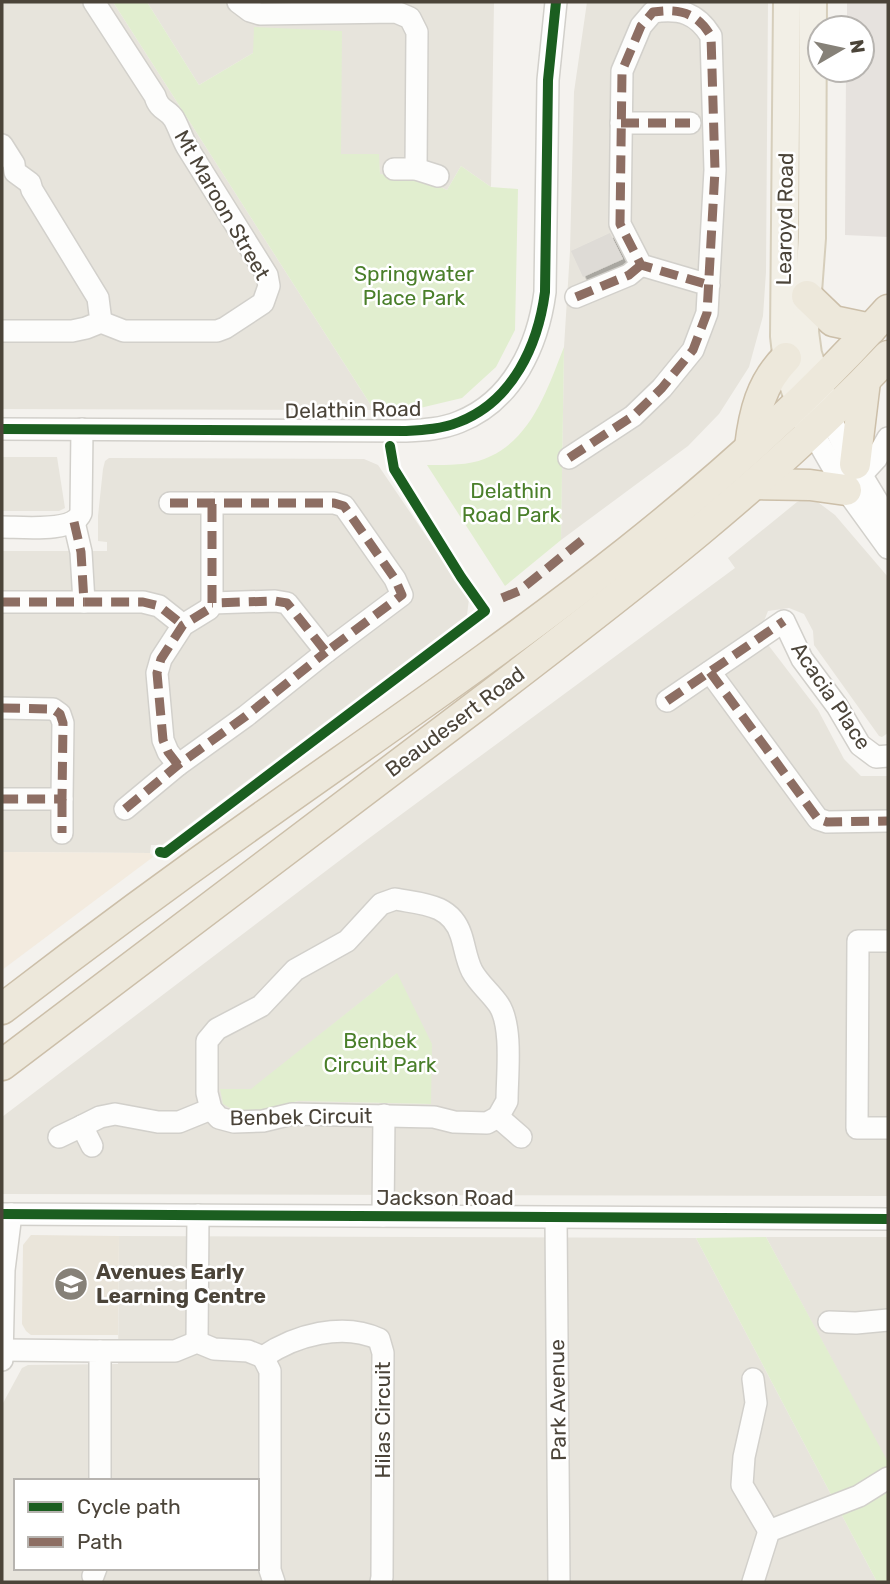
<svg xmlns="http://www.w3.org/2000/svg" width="890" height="1584" viewBox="0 0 890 1584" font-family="Rubik,sans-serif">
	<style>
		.residential { fill: #e7e4dc; fill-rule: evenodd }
		.commercial { fill: #f3ebdf }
		.industrial { fill: #e6e2de }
		.education { fill: #eae5da }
		.green { fill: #e1eecf }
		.building { fill: #dedbd6; filter: url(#shadow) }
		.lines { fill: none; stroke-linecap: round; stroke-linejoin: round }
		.minor-casing { stroke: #d2d0cb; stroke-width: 24 }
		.major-casing { stroke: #d6cebb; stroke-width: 30 }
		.highway-casing { stroke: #ccbfa9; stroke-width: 33 }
		.minor { stroke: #fdfdfc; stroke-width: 21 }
		.major { stroke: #f2efe6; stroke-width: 26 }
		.highway { stroke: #ede8db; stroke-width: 30 }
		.quiet { stroke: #8d6e63; stroke-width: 9; stroke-dasharray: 18 9; stroke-linecap: butt }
		.cycleway-casing { stroke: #fff; stroke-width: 15 }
		.cycleway { stroke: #1b5e20; stroke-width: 10 }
		.labels { text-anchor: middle; stroke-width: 5; stroke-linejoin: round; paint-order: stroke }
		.street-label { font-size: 21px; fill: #4b4439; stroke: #fff }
		.park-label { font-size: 21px; fill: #4a7f2a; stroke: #fff }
		.poi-label { font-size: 21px; font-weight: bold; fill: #4b4439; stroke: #fff; text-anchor: start }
	</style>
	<defs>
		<filter id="shadow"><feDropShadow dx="4.5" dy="4.5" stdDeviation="0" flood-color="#0004"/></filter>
	</defs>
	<rect width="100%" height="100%" fill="#f4f2ee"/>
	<g class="residential">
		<polygon points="2,2 113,2 374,410 2,409"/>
		<polygon points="147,2 494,2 491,187 461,166 447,190 421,178 380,174 378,154 341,154 253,53 199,85"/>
		<polygon points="587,2 768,2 766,272 763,316 749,367 719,414 688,446 561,540 564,347 570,251 574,92"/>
		<polygon points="2,457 57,457 65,508 59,511 2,511"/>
		<polygon points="109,458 364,459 378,465 469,599 467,615 162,845 151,845 150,853 2,852 2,551 107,551 107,542 98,541 98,516 103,469 105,461"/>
		<path d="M806,499l9,1 20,15 53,62v156l-6,4 -3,-1 -65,-91 -1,-14 -9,-17 -15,-6 -21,3 -6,15 7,20 49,64 26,49 17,17h27v420l-886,-2v-77l366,-278 367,-271 -7,-10 69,-56zM396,974l34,130 -132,-3 -40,10 -26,-2 -11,-20 30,1z"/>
		<path d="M119,1236l577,2 181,344h-875v-177l20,-37 6,-3 90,-1zM16,1481h241v87h-241z"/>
		<polygon points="766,1237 888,1237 888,1462 886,1460"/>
	</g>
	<polygon class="commercial" points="2,852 150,853 153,857 2,970"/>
	<polygon class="industrial" points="847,2 888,2 888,237 845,235 846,70 862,70 862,28 847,28"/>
	<polygon class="education" points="31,1235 119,1236 118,1335 31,1335 26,1331 22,1324 23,1245"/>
	<g class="green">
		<polygon points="113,2 147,2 199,85 253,53 254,27 342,31 341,154 379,154 380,174 421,178 447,190 461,166 491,187 518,189 515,330 496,367 462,398 420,408 374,410"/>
		<path d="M564,347l-3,193 -56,46 -78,-121c20,0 45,1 64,-9 42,-20 57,-69 73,-109z"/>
		<polygon points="397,973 432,1044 431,1104 298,1101 258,1111 232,1109 223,1104 220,1089 251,1089"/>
		<polygon points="766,1237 888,1462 888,1582 877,1582 696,1238"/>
	</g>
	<polygon class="building" points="610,233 623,259 583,277 571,251"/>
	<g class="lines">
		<g class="minor-casing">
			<g id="minor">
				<path d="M94,2l61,94c4,15 13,13 19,23 5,9 8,19 13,28l80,128 2,11 -6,17 -38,25 -8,3h-93l-23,-9"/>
				<polyline points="238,2 250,11 260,14 396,12 410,18 417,32 416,169"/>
				<polyline points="621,123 690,123"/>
				<polyline points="2,145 14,164 15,172 30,183 32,190 98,298 101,322 86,328 72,331 2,331"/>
				<polyline points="394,169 416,169 438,176"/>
				<polyline points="576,297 629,275 641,265"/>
				<polyline points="829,416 844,446 888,519"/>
				<path d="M2,429l404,2c18,-1 36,-2 53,-9 54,-21 79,-77 86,-130l3,-212 8,-78"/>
				<polyline points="812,431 846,490 888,548"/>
				<path d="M569,458l64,-42 29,-28 31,-38 14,-37 8,-143 -4,-134c-14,-23 -31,-28 -58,-24l-12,14 -19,45 -2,153 21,41 68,20"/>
				<polyline points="853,484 876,459 888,438"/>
				<polyline points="170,503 334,503 344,506 395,579 402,595 326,652 287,603 275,601 212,603"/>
				<polyline points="74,522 81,552 84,602 143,602 159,606 183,625"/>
				<path d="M2,527c20,0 71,6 79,-14l1,-84"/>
				<polyline points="2,602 84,602"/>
				<polyline points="710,672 818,819 827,822 888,821"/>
				<polyline points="667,701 784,621 802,659 837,706 860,745 876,757 888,756"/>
				<polyline points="2,708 53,709 60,714 63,723 62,799 2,799"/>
				<polyline points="178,765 168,752 163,740 157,673 161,659 183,625 209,609 212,603 212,503"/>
				<polyline points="62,799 62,833"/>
				<polyline points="125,809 178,765 246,716 326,652"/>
				<path d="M395,899c28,5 56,5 66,36 4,12 5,24 11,36 7,13 19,22 27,34 14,22 8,70 8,96l-9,16 -11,6 -33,-1 -20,-5 -142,-3 -29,7 -29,1 -15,-4 -8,-9 -4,-16v-52l10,-12 44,-23 34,-36 52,-29 34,-37z"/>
				<polyline points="888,941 858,941 857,1128 888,1128"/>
				<polyline points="498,1117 521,1137"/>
				<polyline points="82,1126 100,1117 115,1114 158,1122 179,1122 211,1109"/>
				<polyline points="59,1137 82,1126 92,1146"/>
				<polyline points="2,1214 888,1219"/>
				<polyline points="383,1216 384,1115"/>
				<polyline points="556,1218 559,1582"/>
				<polyline points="829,1322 856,1323 888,1320"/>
				<polyline points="197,1342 198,1215"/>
				<polyline points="3,1350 100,1351 100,1481"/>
				<path d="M100,1351h75l22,-9 17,7 34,2 15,6c32,-22 80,-35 116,-18l4,14 -1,224 -1,5"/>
				<polyline points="263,1357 270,1371 270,1570 274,1582"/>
				<polyline points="2,1360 4,1270 11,1214"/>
				<polyline points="753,1379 756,1403 744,1457 742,1485 769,1531"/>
				<polyline points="93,1576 96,1568"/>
				<polyline points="753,1582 769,1531 859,1496 888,1478"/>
			</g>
		</g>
		<g class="major-casing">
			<g id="major">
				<polyline points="787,2 784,336 788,371 806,420"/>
				<polyline points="813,2 812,238 805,332 808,354 829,416"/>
			</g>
		</g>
		<g class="highway-casing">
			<g id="highway">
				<polyline points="807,296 833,321 871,329"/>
				<path d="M750,447c4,-34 11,-64 36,-89"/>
				<polyline points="855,464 865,381"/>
				<polyline points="755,484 810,485 846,490"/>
				<path d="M2,1009c88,-68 179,-135 270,-199 216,-153 439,-301 616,-500"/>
				<path d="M2,1065c160,-122 322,-242 482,-365 141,-108 282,-215 404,-344"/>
			</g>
		</g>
		<use href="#minor" class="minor"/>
		<use href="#major" class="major"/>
		<use href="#highway" class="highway"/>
		<g class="quiet">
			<polyline points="621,123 690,123"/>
			<polyline points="576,297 629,275 641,265"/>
			<path d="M569,458l64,-42 29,-28 31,-38 14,-37 8,-143 -4,-134c-14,-23 -31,-28 -58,-24l-12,14 -19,45 -2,153 21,41 68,20"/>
			<polyline points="170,503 334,503 344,506 395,579 402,595 326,652 287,603 275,601 212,603"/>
			<polyline points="74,522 81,552 84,602 143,602 159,606 183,625"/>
			<polyline points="502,598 519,591 586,537"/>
			<polyline points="2,602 84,602"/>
			<polyline points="710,672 818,819 827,822 888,821"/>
			<polyline points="667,701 784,621"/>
			<polyline points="2,708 53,709 60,714 63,723 62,799 2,799"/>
			<polyline points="178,765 168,752 163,740 157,673 161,659 183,625 209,609 212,603 212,503"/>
			<polyline points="62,799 62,833"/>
			<polyline points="125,809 178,765 246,716 326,652"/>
		</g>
		<g class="cycleway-casing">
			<g id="cycleway">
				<path d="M2,429l404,2c18,-1 36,-2 53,-9 54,-21 79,-77 86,-130l3,-212 8,-78"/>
				<polyline points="160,852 165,853 485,611 461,577 394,469 390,446"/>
				<polyline points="2,1214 888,1219"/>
			</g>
		</g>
		<use href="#cycleway" class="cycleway"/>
	</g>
	<defs>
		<g id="school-disc" transform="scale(1.75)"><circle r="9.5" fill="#868178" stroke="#fff"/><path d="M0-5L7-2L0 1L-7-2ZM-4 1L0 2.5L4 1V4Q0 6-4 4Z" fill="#fff"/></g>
	</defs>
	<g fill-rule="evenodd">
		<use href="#school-disc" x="71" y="1284"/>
	</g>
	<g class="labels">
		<g class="street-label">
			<text transform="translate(222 205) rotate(60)" y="7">Mt Maroon Street</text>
			<text transform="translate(785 219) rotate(-89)" y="7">Learoyd Road</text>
			<text transform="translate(353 410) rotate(-1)" y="7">Delathin Road</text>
			<text transform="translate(831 696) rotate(56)" y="7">Acacia Place</text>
			<text transform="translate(455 722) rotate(-37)" y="7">Beaudesert Road</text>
			<text transform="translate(301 1117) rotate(-1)" y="7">Benbek Circuit</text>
			<text x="445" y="1205">Jackson Road</text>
			<text transform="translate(558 1400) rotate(-91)" y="7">Park Avenue</text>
			<text transform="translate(383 1420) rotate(-90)" y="7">Hilas Circuit</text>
		</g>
		<g class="park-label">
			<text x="414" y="281">Springwater<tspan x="414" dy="24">Place Park</tspan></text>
			<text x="511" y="498">Delathin<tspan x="511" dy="24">Road Park</tspan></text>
			<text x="380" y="1048">Benbek<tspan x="380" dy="24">Circuit Park</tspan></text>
		</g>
		<g class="poi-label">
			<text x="96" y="1279">Avenues Early<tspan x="96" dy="24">Learning Centre</tspan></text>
		</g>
	</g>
	<rect width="890" height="1584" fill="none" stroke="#4b4439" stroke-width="7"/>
	<rect x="14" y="1479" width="245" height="91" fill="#ffffff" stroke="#b7b4b0" stroke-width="2"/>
	<rect x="28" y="1502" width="35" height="10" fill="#1b5e20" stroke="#b7b4b0" stroke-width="2"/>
	<text x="77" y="1514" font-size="21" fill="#4b4439">Cycle path</text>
	<rect x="28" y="1537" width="35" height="10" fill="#8d6e63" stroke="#b7b4b0" stroke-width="2"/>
	<text x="77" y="1549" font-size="21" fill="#4b4439">Path</text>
	<g transform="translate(841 49) rotate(81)"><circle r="33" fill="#ffffff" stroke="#b7b4b0" stroke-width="2"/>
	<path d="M0-5L12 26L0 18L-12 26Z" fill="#868178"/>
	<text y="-10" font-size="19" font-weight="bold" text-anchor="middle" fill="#4b4439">N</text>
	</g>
</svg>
